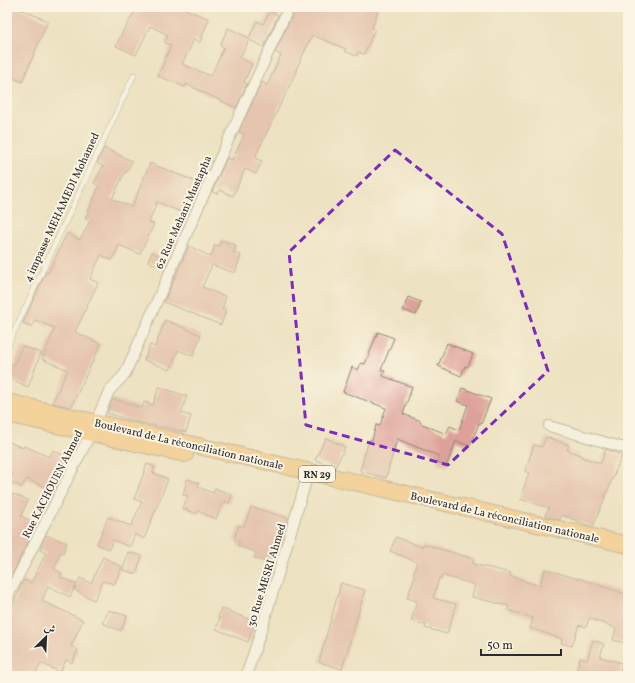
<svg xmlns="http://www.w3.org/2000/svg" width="635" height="683" viewBox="0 0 635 683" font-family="Vollkorn,Amiri,serif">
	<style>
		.building { fill: #dea19a }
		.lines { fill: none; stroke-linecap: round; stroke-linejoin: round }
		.service-casing { stroke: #8c8676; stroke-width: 6 }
		.minor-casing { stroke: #8c8676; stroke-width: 12 }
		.trunk-casing { stroke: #8c8676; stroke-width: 18 }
		.service { stroke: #fff; stroke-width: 5 }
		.minor { stroke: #fff; stroke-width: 10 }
		.trunk { stroke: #fabe6d; stroke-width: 16 }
		.marked { fill: none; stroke: #7b2cbf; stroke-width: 3; stroke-dasharray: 8 5; stroke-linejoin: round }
		.labels { text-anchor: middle; stroke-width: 4; stroke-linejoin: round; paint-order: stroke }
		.shield { fill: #fcf5e5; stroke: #6a6863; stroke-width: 1 }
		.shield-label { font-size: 10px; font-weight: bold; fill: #2b2b2b }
		.street-label { font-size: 11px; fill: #2b2b2b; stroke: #fcf5e5 }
	</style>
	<rect width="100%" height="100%" fill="#fcf5e5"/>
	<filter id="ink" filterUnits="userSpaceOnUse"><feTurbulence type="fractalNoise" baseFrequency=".025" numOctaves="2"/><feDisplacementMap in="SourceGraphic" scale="8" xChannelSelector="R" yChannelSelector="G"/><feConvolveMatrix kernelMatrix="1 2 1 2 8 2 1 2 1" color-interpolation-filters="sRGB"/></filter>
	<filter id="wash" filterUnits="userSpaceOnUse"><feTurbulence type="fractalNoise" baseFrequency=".012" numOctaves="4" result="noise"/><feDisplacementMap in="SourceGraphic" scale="16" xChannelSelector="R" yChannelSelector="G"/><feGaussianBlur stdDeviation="0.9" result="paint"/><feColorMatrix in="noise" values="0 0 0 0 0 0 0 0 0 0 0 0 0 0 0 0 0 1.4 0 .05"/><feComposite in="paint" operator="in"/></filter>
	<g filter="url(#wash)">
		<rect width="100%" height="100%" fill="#ede2c1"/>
		<g id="blocks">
			<g class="building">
				<polygon points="7,7 15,7 48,21 22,82 7,75"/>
				<polygon points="137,7 186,7 185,9 209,19 200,42 194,39 182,64 211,76 224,47 220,45 228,28 249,38 257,21 263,24 270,11 278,15 264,47 249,40 240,58 252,64 244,82 247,84 236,108 186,84 185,87 158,76 171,45 165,43 168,35 150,26 136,55 116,46 124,29 125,29"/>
				<polygon points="296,7 379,7 372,28 375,29 364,54 358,52 356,56 345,51 346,49 312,35 296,70 297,70 256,155 257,156 256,159 262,161 256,174 245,169 233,196 220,190 218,194 212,192 227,158 232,160 242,139 244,134 239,132 262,82 267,85 281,55 275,52"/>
				<polygon points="104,148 132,161 127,172 125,172 112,199 132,207 150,163 199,183 186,214 157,202 149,222 154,224 140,254 119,245 112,260 101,255 90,279 98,283 75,332 101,344 71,407 52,403 68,370 42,359 55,328 35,320 32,327 23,323 46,272 48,273 67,233 80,240 90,221 85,219 99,186 94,183 103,166 97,163"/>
				<polygon points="221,240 236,245 234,253 241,255 235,273 212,265 202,287 226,297 222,309 226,311 221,325 164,302 189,246 211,257 215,245 219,246"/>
				<polygon points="152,252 168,261 164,269 148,261"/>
				<polygon points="408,297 421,302 416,315 403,310"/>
				<polygon points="165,320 201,335 193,356 178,350 170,370 144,360 150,345 155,347"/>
				<polygon points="378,332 394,338 381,370 385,371 383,376 412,387 403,414 421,421 420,423 446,434 450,426 459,430 468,405 457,401 462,388 491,399 481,424 479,423 470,446 456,441 446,467 437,463 439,456 397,439 386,478 360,471 369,440 372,440 376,425 380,426 386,408 343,392 352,367 358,370 361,363 365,364"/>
				<polygon points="447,343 473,354 468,367 465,366 461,376 438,366"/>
				<polygon points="22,346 41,353 28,387 7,377 7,362 14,366"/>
				<polygon points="159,387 187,396 181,413 191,416 186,432 133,421 107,413 113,399 142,408 144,402 153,405"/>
				<polygon points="546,437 569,445 567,450 581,455 581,457 601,463 606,449 622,455 593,527 562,515 560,520 545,516 549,508 520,499 529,473 525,471 534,445 542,447"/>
				<polygon points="326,438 345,447 335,468 315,460"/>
				<polygon points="7,441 23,448 24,446 49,457 53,450 69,458 54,491 27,479 22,487 9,481 12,474 7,472"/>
				<polygon points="147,464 155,467 153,473 168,479 144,539 135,534 130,547 113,540 109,549 97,544 108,517 131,526 142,502 134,499"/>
				<polygon points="187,479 199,483 198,487 213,493 215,488 232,495 229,503 224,501 216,519 198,511 197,514 183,508 188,496 183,495"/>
				<polygon points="13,494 28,500 21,516 33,522 26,538 29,540 7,584 7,507"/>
				<polygon points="251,507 288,518 276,558 271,556 269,563 254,558 256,552 238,546 239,541 234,540 239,525 244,527"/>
				<polygon points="46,535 67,543 63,553 61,552 54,569 62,573 60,577 76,584 70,597 48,586 42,601 83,620 71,646 78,650 72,663 66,660 60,672 41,663 34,676 7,676 7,617 24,580 31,583 46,553 40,550"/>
				<polygon points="396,537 422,547 423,544 474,559 473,564 511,573 510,576 540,586 545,569 578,579 578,578 628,595 628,644 613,640 616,628 589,618 586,627 579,625 572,646 561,643 562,639 530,628 533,618 508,610 509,606 472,597 475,585 442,575 441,579 439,578 433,598 456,604 447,634 425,628 426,625 411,621 417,601 407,598 415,575 413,575 417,562 390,551"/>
				<polygon points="128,552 142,556 136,574 123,570"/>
				<polygon points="103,557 122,567 114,584 103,581 94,600 74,590 80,578 91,583"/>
				<polygon points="341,583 365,590 342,669 319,662"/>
				<polygon points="221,608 256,622 248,642 216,629 220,618 218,618"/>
				<polygon points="109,610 127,616 121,631 102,623"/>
				<polygon points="593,640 604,644 600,657 622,663 619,676 593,676 576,671 580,658 587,660"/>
			</g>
		</g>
	</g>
	<g filter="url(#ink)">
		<use href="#blocks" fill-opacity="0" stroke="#8c8676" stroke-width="1"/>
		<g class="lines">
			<g class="service-casing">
				<polyline id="service" points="7,347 134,75"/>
			</g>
			<g class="minor-casing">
				<g id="minor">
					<polyline points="549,426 628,449"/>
					<polyline points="7,598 91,433 109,391 125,374 216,167 289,7"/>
					<polyline points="246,676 262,628 306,481"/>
				</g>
			</g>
			<g class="trunk-casing">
				<g id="trunk">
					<polyline points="7,402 628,545"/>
					<polyline points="7,414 185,454"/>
				</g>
			</g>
			<use href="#service" class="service"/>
			<use href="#minor" class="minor"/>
			<use href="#trunk" class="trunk"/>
		</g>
	</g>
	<path d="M0 0H635V683H0ZM395,150l107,84 46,137 -100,94 -142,-40 -17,-173z" fill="#ede2c1" fill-opacity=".55" fill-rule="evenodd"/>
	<path class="marked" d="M395,150l107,84 46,137 -100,94 -142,-40 -17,-173z"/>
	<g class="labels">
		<rect class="shield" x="299" y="466" width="36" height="16" rx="3"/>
		<g class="shield-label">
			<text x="317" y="478">RN 29</text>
		</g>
		<g class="street-label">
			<text transform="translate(61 207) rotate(-65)" y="4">4 impasse MEHAMEDI Mohamed</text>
			<text transform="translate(183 212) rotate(-66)" y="4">62 Rue Mehani Mustapha</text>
			<text transform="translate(189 444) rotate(13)" y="4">Boulevard de La réconciliation nationale</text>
			<text transform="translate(52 484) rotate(-63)" y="4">Rue KACHOUEN Ahmed</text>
			<text transform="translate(505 517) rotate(13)" y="4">Boulevard de La réconciliation nationale</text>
			<text transform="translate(266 575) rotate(-73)" y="4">30 Rue MESRI Ahmed</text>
		</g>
	</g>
	<rect width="635" height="683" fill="none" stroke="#fcf5e5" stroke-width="24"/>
	<g transform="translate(46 637) rotate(24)" stroke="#fcf5e5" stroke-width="3" paint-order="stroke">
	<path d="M0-3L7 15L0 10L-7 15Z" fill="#2b2b2b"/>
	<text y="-6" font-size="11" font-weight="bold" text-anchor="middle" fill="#2b2b2b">ش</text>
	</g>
	<path d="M481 649v6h80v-6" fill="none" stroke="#2b2b2b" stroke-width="2"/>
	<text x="487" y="649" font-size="12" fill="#2b2b2b" stroke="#fcf5e5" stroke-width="3" paint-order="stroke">50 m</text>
</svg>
